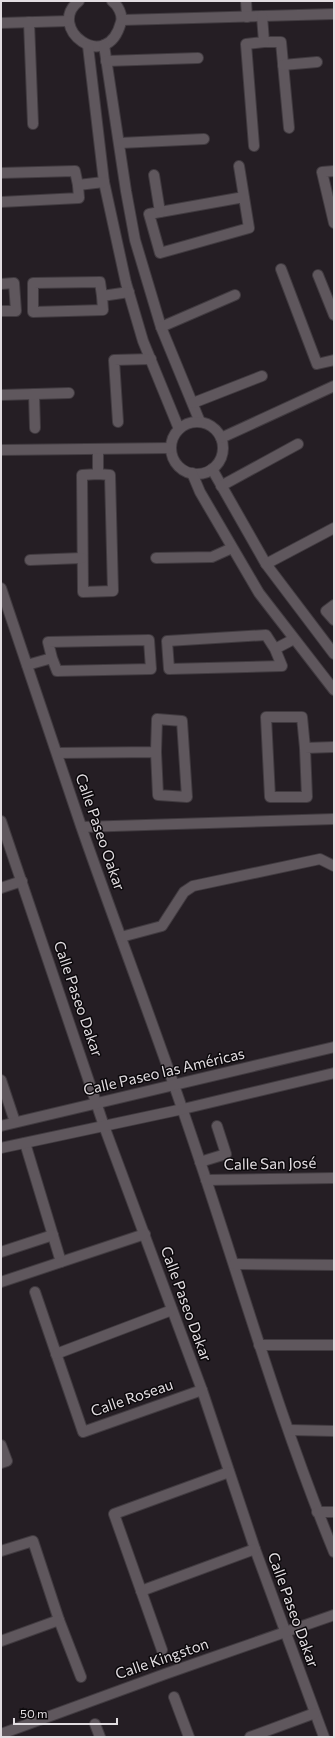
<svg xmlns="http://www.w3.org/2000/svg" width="335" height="1738" viewBox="0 0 335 1738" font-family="Commissioner,sans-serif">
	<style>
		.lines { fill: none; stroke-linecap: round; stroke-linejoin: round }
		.minor-casing { stroke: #413b40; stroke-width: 12 }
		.minor { stroke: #5f575d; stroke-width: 10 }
		.labels { text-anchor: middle; stroke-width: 3; stroke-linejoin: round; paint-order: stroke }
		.street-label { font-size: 15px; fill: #e2dde1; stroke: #0c090c }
	</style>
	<rect width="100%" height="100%" fill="#251e24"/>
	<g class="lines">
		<g class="minor-casing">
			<g id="minor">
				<path d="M79,1c-34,26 28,75 42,21 2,-7 -3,-17 -9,-21"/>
				<polyline points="246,1 247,17"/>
				<polyline points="122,20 334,14"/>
				<polyline points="29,22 33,124"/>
				<polyline points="1,23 69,21"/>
				<polyline points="264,42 281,42 289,128"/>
				<polyline points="104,45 126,191 135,240 161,327 200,422"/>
				<polyline points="88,46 104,182 126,283 143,341 179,429"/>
				<polyline points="106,61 198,58"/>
				<polyline points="283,65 317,62"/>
				<polyline points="120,143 204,139"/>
				<polyline points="254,146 246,44 264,42 262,16"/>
				<polyline points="239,166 249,228 160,253 149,214 244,197"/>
				<polyline points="334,171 322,172 334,223"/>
				<polyline points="1,173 75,171 78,185"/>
				<polyline points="154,175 160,212"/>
				<polyline points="1,202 79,198 78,185 104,182"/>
				<polyline points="281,269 317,364 334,360"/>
				<polyline points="318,275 334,315"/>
				<polyline points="1,284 14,283 16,311 1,311"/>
				<polyline points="102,296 100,282 33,283 33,312 103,310 102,296 129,292"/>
				<polyline points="161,327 235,295"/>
				<polyline points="34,394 35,428"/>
				<polyline points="1,395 69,393"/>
				<polyline points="193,403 262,376"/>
				<polyline points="118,422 114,360 151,359"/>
				<circle cx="197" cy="448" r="26"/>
				<polyline points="221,438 334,386"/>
				<polyline points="98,449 98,474 110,475 113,591 83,592 82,475 98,474"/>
				<polyline points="1,450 171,448"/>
				<polyline points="212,469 266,564 334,654"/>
				<polyline points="192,473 200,492 259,593 334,690"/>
				<polyline points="221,486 298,444"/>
				<polyline points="156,558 212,557 232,548"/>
				<polyline points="30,560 82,558"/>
				<polyline points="266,564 334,528"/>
				<path d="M1,588c27,79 53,159 80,238 33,95 69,189 102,285 51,147 92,297 151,441"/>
				<polyline points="334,605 326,611 334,620"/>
				<polyline points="275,649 266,635 167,641 169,669 282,666 275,649 294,639"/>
				<polyline points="27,665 52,658 57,671 151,669 149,640 48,642 52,658"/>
				<polyline points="305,748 302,717 266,717 270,797 307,797 305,748 334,747"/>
				<polyline points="57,753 156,752 158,795 187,797 182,721 157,719 156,752"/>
				<polyline points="1,821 104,1126 202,1390 255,1549 324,1737"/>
				<polyline points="82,827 334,819"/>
				<polyline points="1,888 22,881"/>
				<polyline points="121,937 162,926 184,892 193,886 320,859 334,866"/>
				<polyline points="1,1080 15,1122"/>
				<polyline points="1,1126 334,1047"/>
				<polyline points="25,1143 61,1262"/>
				<polyline points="1,1148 183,1109 334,1073"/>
				<polyline points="200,1162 226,1154 217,1126"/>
				<polyline points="206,1180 334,1178"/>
				<polyline points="1,1252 53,1235"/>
				<polyline points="234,1264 334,1265"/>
				<polyline points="1,1282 145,1234"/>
				<polyline points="35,1292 83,1432 202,1390"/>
				<polyline points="259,1345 334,1345"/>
				<polyline points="56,1354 172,1310"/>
				<polyline points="290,1430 334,1431"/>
				<polyline points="1,1445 7,1461 1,1463"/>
				<polyline points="317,1512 334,1512"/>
				<polyline points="1,1551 33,1541 59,1620 81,1677"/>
				<polyline points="141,1591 255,1549"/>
				<polyline points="1,1641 59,1620"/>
				<polyline points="162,1650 114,1514 229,1472"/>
				<polyline points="174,1697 189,1737"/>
				<polyline points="95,1724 100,1737"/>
				<polyline points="1,1734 165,1674 334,1615"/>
				<polyline points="250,1737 315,1713"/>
			</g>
		</g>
		<use href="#minor" class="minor"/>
	</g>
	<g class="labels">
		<g class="street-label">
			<text transform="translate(100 832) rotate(71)" y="5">Calle Paseo Oakar</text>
			<text transform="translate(78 999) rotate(71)" y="5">Calle Paseo Dakar</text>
			<text transform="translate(164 1072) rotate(-13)" y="5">Calle Paseo las Américas</text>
			<text transform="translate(270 1164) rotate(-1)" y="5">Calle San José</text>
			<text transform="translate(186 1304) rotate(70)" y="5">Calle Paseo Dakar</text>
			<text transform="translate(132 1398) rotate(-19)" y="5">Calle Roseau</text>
			<text transform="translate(293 1610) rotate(70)" y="5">Calle Paseo Dakar</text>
			<text transform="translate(162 1659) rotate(-19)" y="5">Calle Kingston</text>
		</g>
	</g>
	<rect width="335" height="1738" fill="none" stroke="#e2dde1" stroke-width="4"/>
	<path d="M14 1718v6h103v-6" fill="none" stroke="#e2dde1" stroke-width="2"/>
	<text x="20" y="1718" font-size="12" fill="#e2dde1" stroke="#0c090c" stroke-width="3" paint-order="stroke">50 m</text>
</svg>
